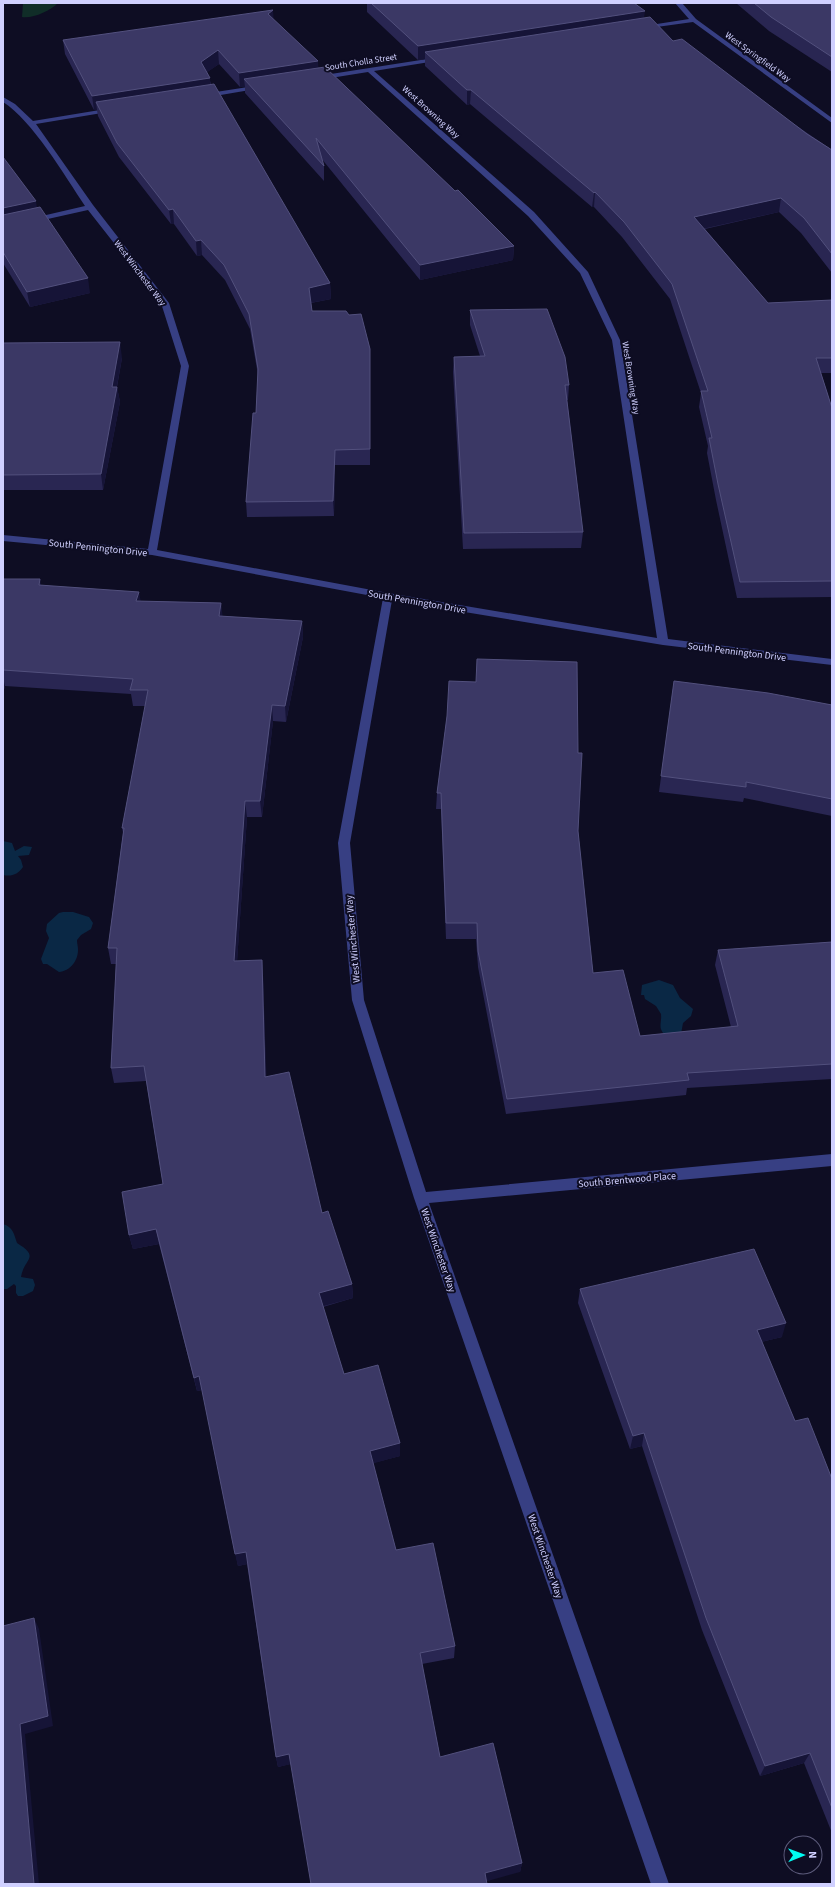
<svg xmlns="http://www.w3.org/2000/svg" width="835" height="1887" viewBox="0 0 835 1887" font-family="'Source Sans 3',sans-serif">
	<style>
		.green { fill: #102d28 }
		.water { fill: #0a2845 }
		.lines { fill: none; stroke-linecap: round; stroke-linejoin: round }
		.minor { fill: #373f83; fill-rule: evenodd }
		.wall { fill: #292652 }
		.shaded-wall { fill: #161437 }
		.building { fill: #3b3865; stroke: #52507d }
		.labels { text-anchor: middle; stroke-width: 4; stroke-linejoin: round; paint-order: stroke }
		.far-street-label { font-size: 9px; fill: #d0d0ff; stroke: #0e0d23 }
		.street-label { font-size: 10px; fill: #d0d0ff; stroke: #0e0d23 }
	</style>
	<rect width="100%" height="100%" fill="#0e0d23"/>
	<path class="green" d="M23,3h35c-8,8 -26,16 -36,14z"/>
	<g class="water">
		<path d="M3,841l9,2 3,8 9,-5 8,1 -3,8 -11,1 3,4 2,7c-5,7 -11,10 -20,8z"/>
		<path d="M63,912h10l16,5 4,6 -2,6 -10,6 -4,5c0,4 1,6 1,10 0,11 -8,21 -19,22l-12,-8h-4l-2,-5 8,-21 -3,-7 1,-7 12,-11z"/>
		<path d="M659,980l14,5 7,13 13,11 -2,7 -8,7 -2,11 -15,2c-9,-8 -4,-12 -5,-22l-5,-8 -11,-7 -1,-4h-3l1,-10z"/>
		<path d="M3,1224c10,3 11,10 14,19 24,15 7,15 4,34l12,2 2,6 -2,6 -10,5h-5l-2,-3v-7l-2,-2 -7,5h-4z"/>
	</g>
	<g class="lines">
		<g class="minor">
			<polygon points="675,3 682,3 696,19 832,118 832,123 693,22 642,29 642,27 644,26 689,19"/>
			<path d="M440,57l2,1v2l-68,11 160,141 54,60 32,68 48,299 164,20v6l-169,-20 -271,-45 -42,243 14,157 62,192 406,-38v12l-403,37 240,681h-18l-237,-686 -62,-198 -14,-157 45,-245 -231,-43 -149,-14v-6l145,14 33,-183 -20,-63 -73,-93 -85,19v-4l82,-19c-20,-30 -53,-86 -82,-104v-5l12,7 18,17 79,-13 2,1v2l-78,13 57,81 76,98 20,63 -32,184 231,43 269,45 -45,-298 -32,-67 -52,-57 -160,-144 -50,8 -3,-2 3,-2z"/>
			<polygon points="260,85 262,86 262,88 203,98 200,96 203,94"/>
		</g>
	</g>
	<g class="wall">
		<polygon points="367,3 634,3 644,18 673,41 832,150 832,273 801,233 779,212 705,229 768,303 832,300 832,373 821,373 832,408 832,597 737,598 716,500 707,453 708,446 699,407 701,393 670,299 622,237 594,207 592,207 470,104 467,105 425,66 425,59 418,60 367,12"/>
		<polygon points="736,3 832,3 832,72 769,31"/>
		<polygon points="273,10 273,19 319,68 455,191 514,246 513,260 420,280 321,158 324,166 324,181 245,93 245,87 240,87 219,64 207,72 211,84 330,283 331,299 311,303 312,311 370,349 370,465 335,465 334,516 247,517 246,502 256,413 258,375 250,329 225,280 202,255 197,256 174,224 171,224 119,157 98,116 97,110 94,110 65,54 63,40"/>
		<polygon points="3,157 37,208 90,293 30,307 3,263"/>
		<polygon points="470,310 569,385 568,400 567,400 583,532 581,548 463,549 453,372 454,357 480,356 470,325"/>
		<polygon points="3,343 122,358 117,387 120,402 103,490 3,490"/>
		<polygon points="3,579 141,601 221,603 222,616 302,621 303,637 286,722 273,721 262,817 247,817 237,961 263,975 266,1077 352,1284 353,1298 323,1307 344,1374 400,1456 373,1463 396,1550 455,1646 454,1658 422,1664 440,1757 522,1863 520,1872 290,1764 278,1767 276,1757 247,1564 238,1566 202,1390 197,1391 159,1244 133,1249 129,1235 163,1184 146,1081 114,1083 111,1068 116,964 111,964 108,948 123,833 122,828 145,706 133,706 131,694 5,686 3,693"/>
		<polygon points="674,681 832,705 832,816 744,798 743,802 659,792"/>
		<polygon points="447,716 578,831 593,973 640,1036 731,1027 715,965 718,950 832,942 832,1079 687,1088 686,1095 506,1114 478,967 476,939 446,939 441,809 436,809 437,793"/>
		<polygon points="580,1289 782,1337 761,1342 795,1421 832,1479 832,1833 804,1763 760,1776 702,1630 642,1446 630,1449 578,1303"/>
	</g>
	<g class="shaded-wall">
		<polygon points="273,10 274,24 268,14"/>
		<polygon points="645,11 643,25 425,52 425,59 418,60 418,46"/>
		<polygon points="218,50 219,64 202,76 201,62"/>
		<polygon points="318,61 319,75 244,79 245,87 240,87 239,73"/>
		<polygon points="210,78 211,92 96,102 97,110 94,110 92,96"/>
		<polygon points="467,90 471,90 470,104 467,105"/>
		<polygon points="595,192 594,207 592,207 594,193"/>
		<polygon points="781,198 779,212 693,231 694,217"/>
		<polygon points="36,201 38,215 3,223 3,208"/>
		<polygon points="173,209 174,224 171,224 169,210"/>
		<polygon points="201,240 202,255 197,256 196,241"/>
		<polygon points="514,246 513,260 420,280 420,265"/>
		<polygon points="88,278 90,293 30,307 27,292"/>
		<polygon points="330,283 331,299 310,303 309,288"/>
		<polygon points="120,342 122,358 115,397 117,387 120,402 103,490 101,474 112,387"/>
		<polygon points="335,450 335,465 334,516 333,501"/>
		<polygon points="40,579 43,595 39,585"/>
		<polygon points="139,592 142,608 136,601"/>
		<polygon points="221,603 223,619 219,616"/>
		<polygon points="302,621 303,637 286,722 285,706"/>
		<polygon points="3,678 5,686 3,693"/>
		<polygon points="272,705 273,721 262,817 260,801"/>
		<polygon points="245,801 247,817 236,977 234,961"/>
		<polygon points="262,960 263,975 267,1092 265,1077"/>
		<polygon points="156,1229 159,1244 133,1249 129,1235"/>
		<polygon points="352,1284 353,1298 320,1307 319,1293"/>
		<polygon points="786,1323 782,1337 752,1344 757,1330"/>
		<polygon points="199,1376 202,1390 197,1391 194,1378"/>
		<polygon points="644,1433 642,1446 630,1449 633,1436"/>
		<polygon points="400,1443 400,1456 371,1464 370,1451"/>
		<polygon points="246,1552 248,1564 238,1566 235,1554"/>
		<polygon points="34,1618 39,1629 53,1726 25,1734 39,1884 34,1884 20,1724"/>
		<polygon points="810,1753 804,1763 760,1776 765,1766"/>
		<polygon points="289,1754 291,1764 278,1767 276,1757"/>
		<polygon points="522,1863 520,1872 484,1882 485,1873"/>
	</g>
	<g class="building">
		<polygon points="371,3 634,3 645,11 418,46"/>
		<polygon points="754,3 832,3 832,57 771,17"/>
		<polygon points="273,10 268,14 318,61 239,73 218,50 201,62 210,78 92,96 63,40"/>
		<polygon points="650,17 673,41 682,39 807,134 832,150 832,254 804,218 781,198 694,217 768,303 832,300 832,358 816,358 832,408 832,581 740,582 718,484 709,438 712,438 701,391 708,391 672,284 624,222 595,192 594,193 471,90 467,90 425,52"/>
		<polygon points="325,67 455,191 458,190 514,246 420,265 316,138 324,166 244,79"/>
		<polygon points="214,84 330,283 309,288 312,311 346,311 349,315 361,314 370,349 370,449 335,450 333,501 246,502 253,413 256,413 258,369 249,314 224,265 201,240 196,241 173,209 169,210 117,143 96,102"/>
		<polygon points="3,157 36,201 3,208"/>
		<polygon points="40,207 88,278 27,292 3,252 3,215"/>
		<polygon points="547,309 565,357 569,385 565,385 583,532 464,533 454,357 485,356 470,310"/>
		<polygon points="120,342 112,387 117,387 101,474 3,475 3,343"/>
		<polygon points="3,579 40,579 39,585 139,592 136,601 221,603 219,616 302,621 285,706 272,705 260,801 245,801 234,961 262,960 265,1077 289,1072 322,1213 328,1211 352,1284 319,1293 344,1374 378,1365 400,1443 370,1451 396,1550 433,1543 455,1646 420,1653 440,1757 493,1743 522,1863 485,1873 487,1884 311,1884 289,1754 276,1757 246,1552 235,1554 199,1376 194,1378 156,1229 129,1235 122,1192 163,1184 144,1066 111,1068 117,948 108,948 124,828 122,828 148,690 130,690 133,679 3,670"/>
		<polygon points="477,659 577,662 578,753 582,753 578,831 593,973 623,970 640,1036 738,1026 718,950 832,942 832,1064 687,1073 689,1080 507,1099 478,951 477,923 446,923 441,793 437,793 447,716 449,681 476,682"/>
		<polygon points="674,681 768,693 832,705 832,799 746,782 746,787 661,776"/>
		<polygon points="754,1249 786,1323 757,1330 795,1421 808,1418 832,1479 832,1808 810,1753 765,1766 706,1618 644,1433 633,1436 580,1289"/>
		<polygon points="34,1618 48,1716 20,1724 34,1884 3,1884 3,1626"/>
	</g>
	<g class="labels">
		<g class="far-street-label">
			<text transform="translate(758 57) rotate(36)" y="3">West Springfield Way</text>
			<text transform="translate(361 62) rotate(-9)" y="3">South Cholla Street</text>
			<text transform="translate(431 112) rotate(42)" y="3">West Browning Way</text>
			<text transform="translate(140 273) rotate(53)" y="3">West Winchester Way</text>
			<text transform="translate(631 378) rotate(81)" y="3">West Browning Way</text>
		</g>
		<g class="street-label">
			<text transform="translate(98 547) rotate(6)" y="4">South Pennington Drive</text>
			<text transform="translate(417 601) rotate(10)" y="4">South Pennington Drive</text>
			<text transform="translate(737 651) rotate(7)" y="4">South Pennington Drive</text>
			<text transform="translate(352 939) rotate(-95)" y="4">West Winchester Way</text>
			<text transform="translate(627 1179) rotate(-5)" y="4">South Brentwood Place</text>
			<text transform="translate(439 1250) rotate(71)" y="4">West Winchester Way</text>
			<text transform="translate(546 1556) rotate(71)" y="4">West Winchester Way</text>
		</g>
	</g>
	<rect width="835" height="1887" fill="none" stroke="#d0d0ff" stroke-width="8"/>
	<g transform="translate(803 1855) rotate(89)"><circle r="19" fill="#0e0d23" stroke="#5c5b7b"/>
	<path d="M0-3L7 15L0 10L-7 15Z" fill="#00fbf2"/>
	<text y="-6" font-size="11" font-weight="bold" text-anchor="middle" fill="#d0d0ff">N</text>
	</g>
</svg>
